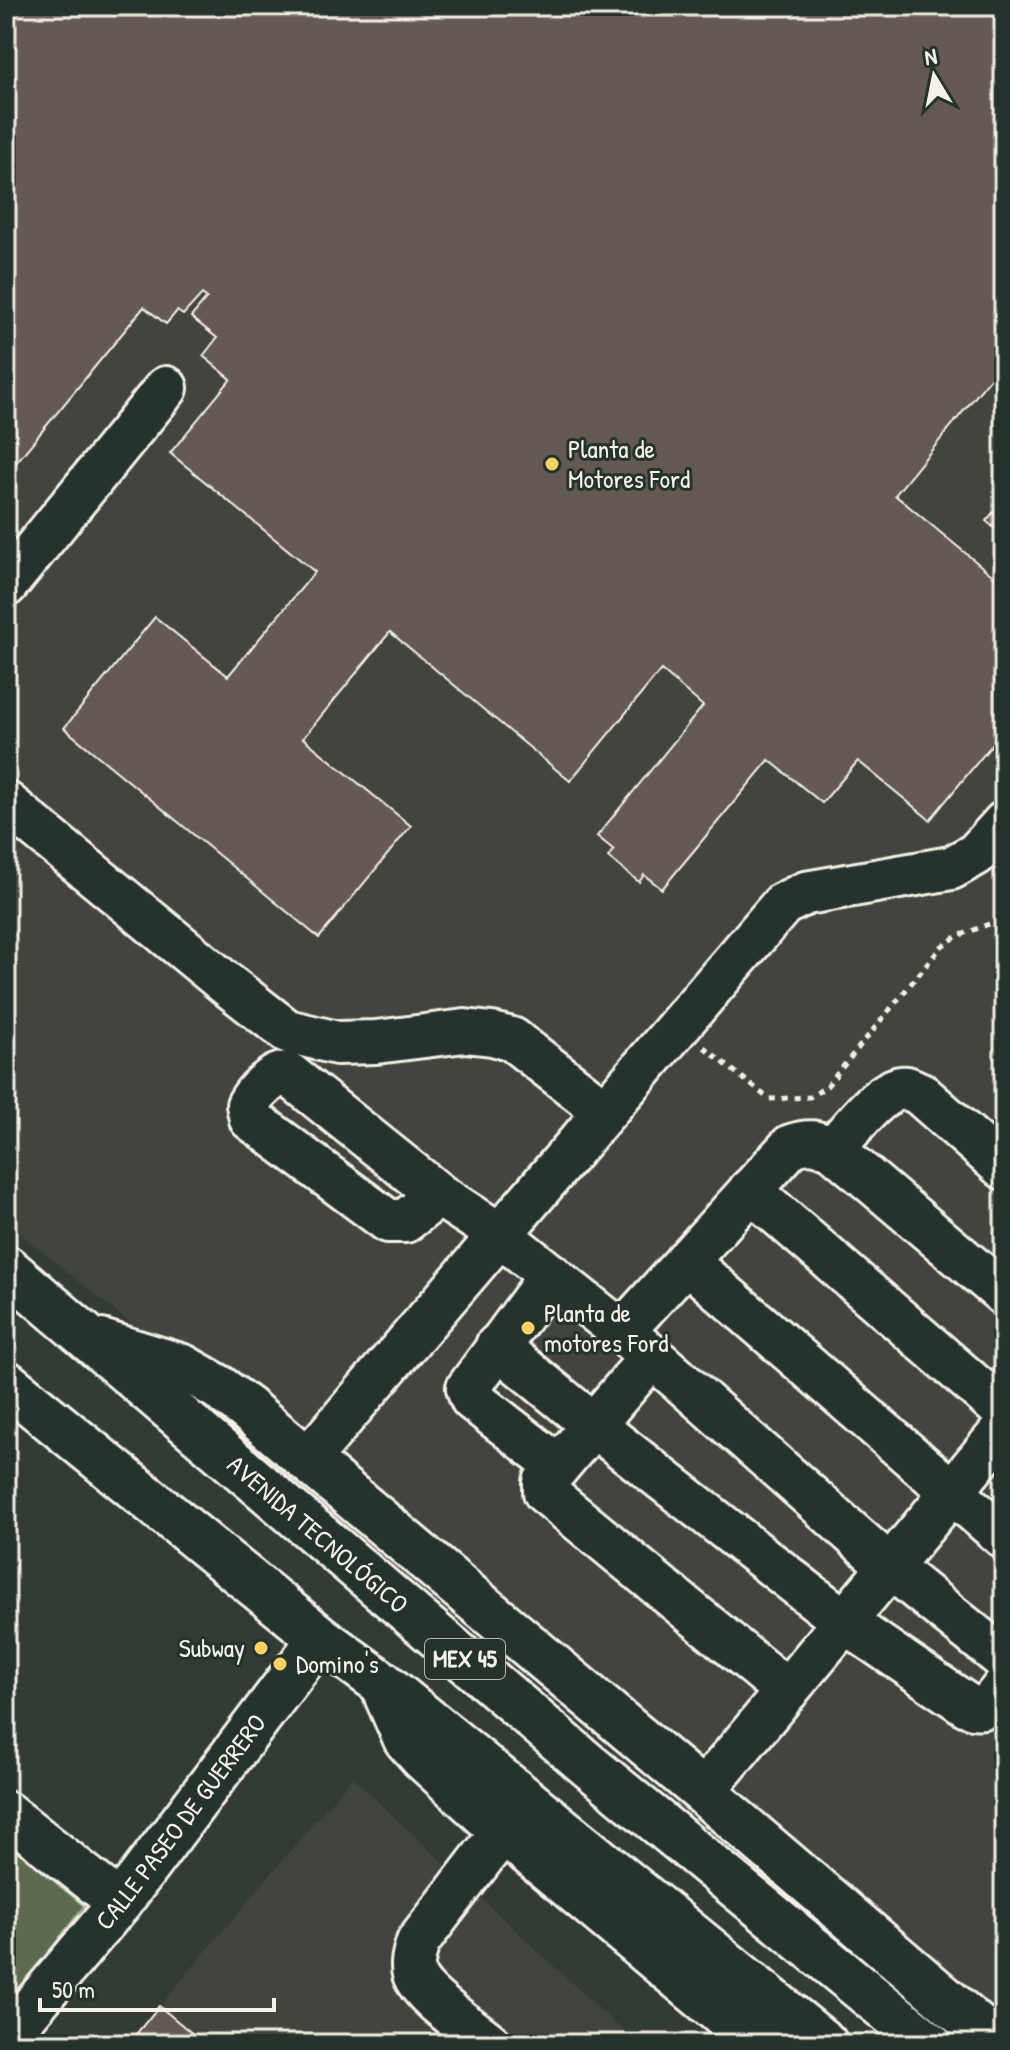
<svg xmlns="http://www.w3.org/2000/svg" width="1010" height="2050" viewBox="0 0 1010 2050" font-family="'Patrick Hand',sans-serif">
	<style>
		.built { fill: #42443e }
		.green { fill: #5b6b4e; stroke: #a8ae9b; stroke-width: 2 }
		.building { fill: #655a53; stroke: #f4f1e8; stroke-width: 2 }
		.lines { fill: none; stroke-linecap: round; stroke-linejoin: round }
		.minor-casing { stroke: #f4f1e8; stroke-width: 48 }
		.major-casing { stroke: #f4f1e8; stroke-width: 50 }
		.path { stroke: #f4f1e8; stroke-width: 5; stroke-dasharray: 6 6; stroke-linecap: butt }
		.minor { stroke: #26332d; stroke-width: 42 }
		.major { stroke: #26332d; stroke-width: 44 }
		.poi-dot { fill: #ffd166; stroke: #26332d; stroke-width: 3 }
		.labels { text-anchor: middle; stroke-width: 6; stroke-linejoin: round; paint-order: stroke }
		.shield { fill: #26332d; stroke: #b6b8b0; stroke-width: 2 }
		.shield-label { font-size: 24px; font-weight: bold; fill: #f4f1e8 }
		.poi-label { font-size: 26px; fill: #f4f1e8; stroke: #26332d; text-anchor: start }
		.street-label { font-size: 26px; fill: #f4f1e8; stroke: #26332d }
	</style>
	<rect width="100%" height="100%" fill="#333b35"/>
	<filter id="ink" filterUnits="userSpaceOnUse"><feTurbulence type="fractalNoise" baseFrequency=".0125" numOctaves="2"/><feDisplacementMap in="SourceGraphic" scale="16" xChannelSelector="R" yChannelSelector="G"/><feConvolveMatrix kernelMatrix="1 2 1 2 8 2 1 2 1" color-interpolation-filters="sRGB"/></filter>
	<g filter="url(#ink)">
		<g class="built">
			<polygon points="6,6 1004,6 1004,2037 6,1222"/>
			<polygon points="352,1777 637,2044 128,2044"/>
		</g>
		<polygon class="green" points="6,1841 84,1906 6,2008"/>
		<g class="building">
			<polygon points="6,6 1004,6 1004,367 1001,365 895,495 1003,584 996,592 1004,599 1004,730 930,820 858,761 822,803 769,760 662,889 644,875 639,882 608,857 614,850 597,836 703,706 661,670 570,781 390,632 303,738 411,826 319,938 64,728 155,617 228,676 315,572 170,453 231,379 203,356 217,338 191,317 207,298 202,294 183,315 177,311 166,324 144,307 6,475"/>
			<polygon points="1004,500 1004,536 986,521"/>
			<polygon points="159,2006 205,2044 128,2044"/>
		</g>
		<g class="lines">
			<g class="minor-casing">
				<g id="minor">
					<polyline points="6,585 166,388"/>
					<polyline points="6,803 229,986 287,1031 337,1043 376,1042 465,1031 492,1034 512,1039 605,1111"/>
					<path d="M833,1149c15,-16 50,-65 74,-61 4,1 8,4 12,5l85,75"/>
					<polyline points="750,1190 1004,1411"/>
					<path d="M439,1195l-34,26h-17l-137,-102 -3,-14c7,-13 24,-31 39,-32l152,122 60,39 153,122 237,210 115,93"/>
					<polyline points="686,1261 1004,1537"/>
					<polyline points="551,1275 468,1388 472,1399 558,1466"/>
					<path d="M622,1332l169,-186c17,-6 25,-5 42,3l171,145"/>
					<path d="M497,1346l96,79 252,197 122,83c19,8 26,-4 37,-18"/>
					<polyline points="652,1356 545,1482 545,1492 787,1691"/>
					<polyline points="307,1460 783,904 806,893 951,868 976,854 1004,823"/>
					<polyline points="703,1792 1004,1429"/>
					<polyline points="6,1813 120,1903"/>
					<path id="s1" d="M6,2038l114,-135 200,-265"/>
					<path d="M490,2044c-19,-16 -69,-48 -76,-70 -3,-11 1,-22 4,-32l85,-111"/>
				</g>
			</g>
			<g class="major-casing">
				<g id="major">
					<path id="s2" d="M6,1268l582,497 341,279"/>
					<polyline points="101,1342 183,1367 218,1387 246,1408 703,1792 998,2044"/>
					<polyline points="6,1383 320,1638 382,1683 825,2044"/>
					<polyline points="387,1696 406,1739 423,1758 503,1831 758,2044"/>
				</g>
			</g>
			<polyline class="path" points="704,1047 769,1099 810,1097 827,1086 942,946 956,937 1004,918"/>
			<use href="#minor" class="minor"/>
			<use href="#major" class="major"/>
		</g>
	</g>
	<g class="poi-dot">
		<circle cx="552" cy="464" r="8"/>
		<circle cx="528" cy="1328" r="8"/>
		<circle cx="261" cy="1648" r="8"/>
		<circle cx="280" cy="1664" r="8"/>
	</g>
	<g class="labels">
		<rect class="shield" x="425" y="1639" width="80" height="40" rx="6"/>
		<g class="shield-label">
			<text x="465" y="1667">MEX 45</text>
		</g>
		<g class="poi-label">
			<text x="568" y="458">Planta de<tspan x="568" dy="30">Motores Ford</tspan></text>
			<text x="544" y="1322">Planta de<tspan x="544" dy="30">motores Ford</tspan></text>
			<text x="245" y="1657" text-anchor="end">Subway</text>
			<text x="296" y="1673">Domino's</text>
		</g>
		<g class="street-label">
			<text dy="9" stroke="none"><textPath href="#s2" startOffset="410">AVENIDA TECNOLÓGICO</textPath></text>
			<text dy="9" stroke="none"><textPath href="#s1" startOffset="278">CALLE PASEO DE GUERRERO</textPath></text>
		</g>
	</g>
	<rect width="1010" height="2050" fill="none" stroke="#26332d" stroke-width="32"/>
	<rect x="16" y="16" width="978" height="2018" fill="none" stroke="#f4f1e8" stroke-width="3" filter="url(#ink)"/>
	<g transform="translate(934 76) rotate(350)" stroke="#26332d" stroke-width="6" paint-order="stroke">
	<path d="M0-6L14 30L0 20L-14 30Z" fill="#f4f1e8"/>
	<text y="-12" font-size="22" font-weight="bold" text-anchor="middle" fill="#f4f1e8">N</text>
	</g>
	<path d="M40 1998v12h234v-12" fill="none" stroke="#f4f1e8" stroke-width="4"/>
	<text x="52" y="1998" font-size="24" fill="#f4f1e8" stroke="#26332d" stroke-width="6" paint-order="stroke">50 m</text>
</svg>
